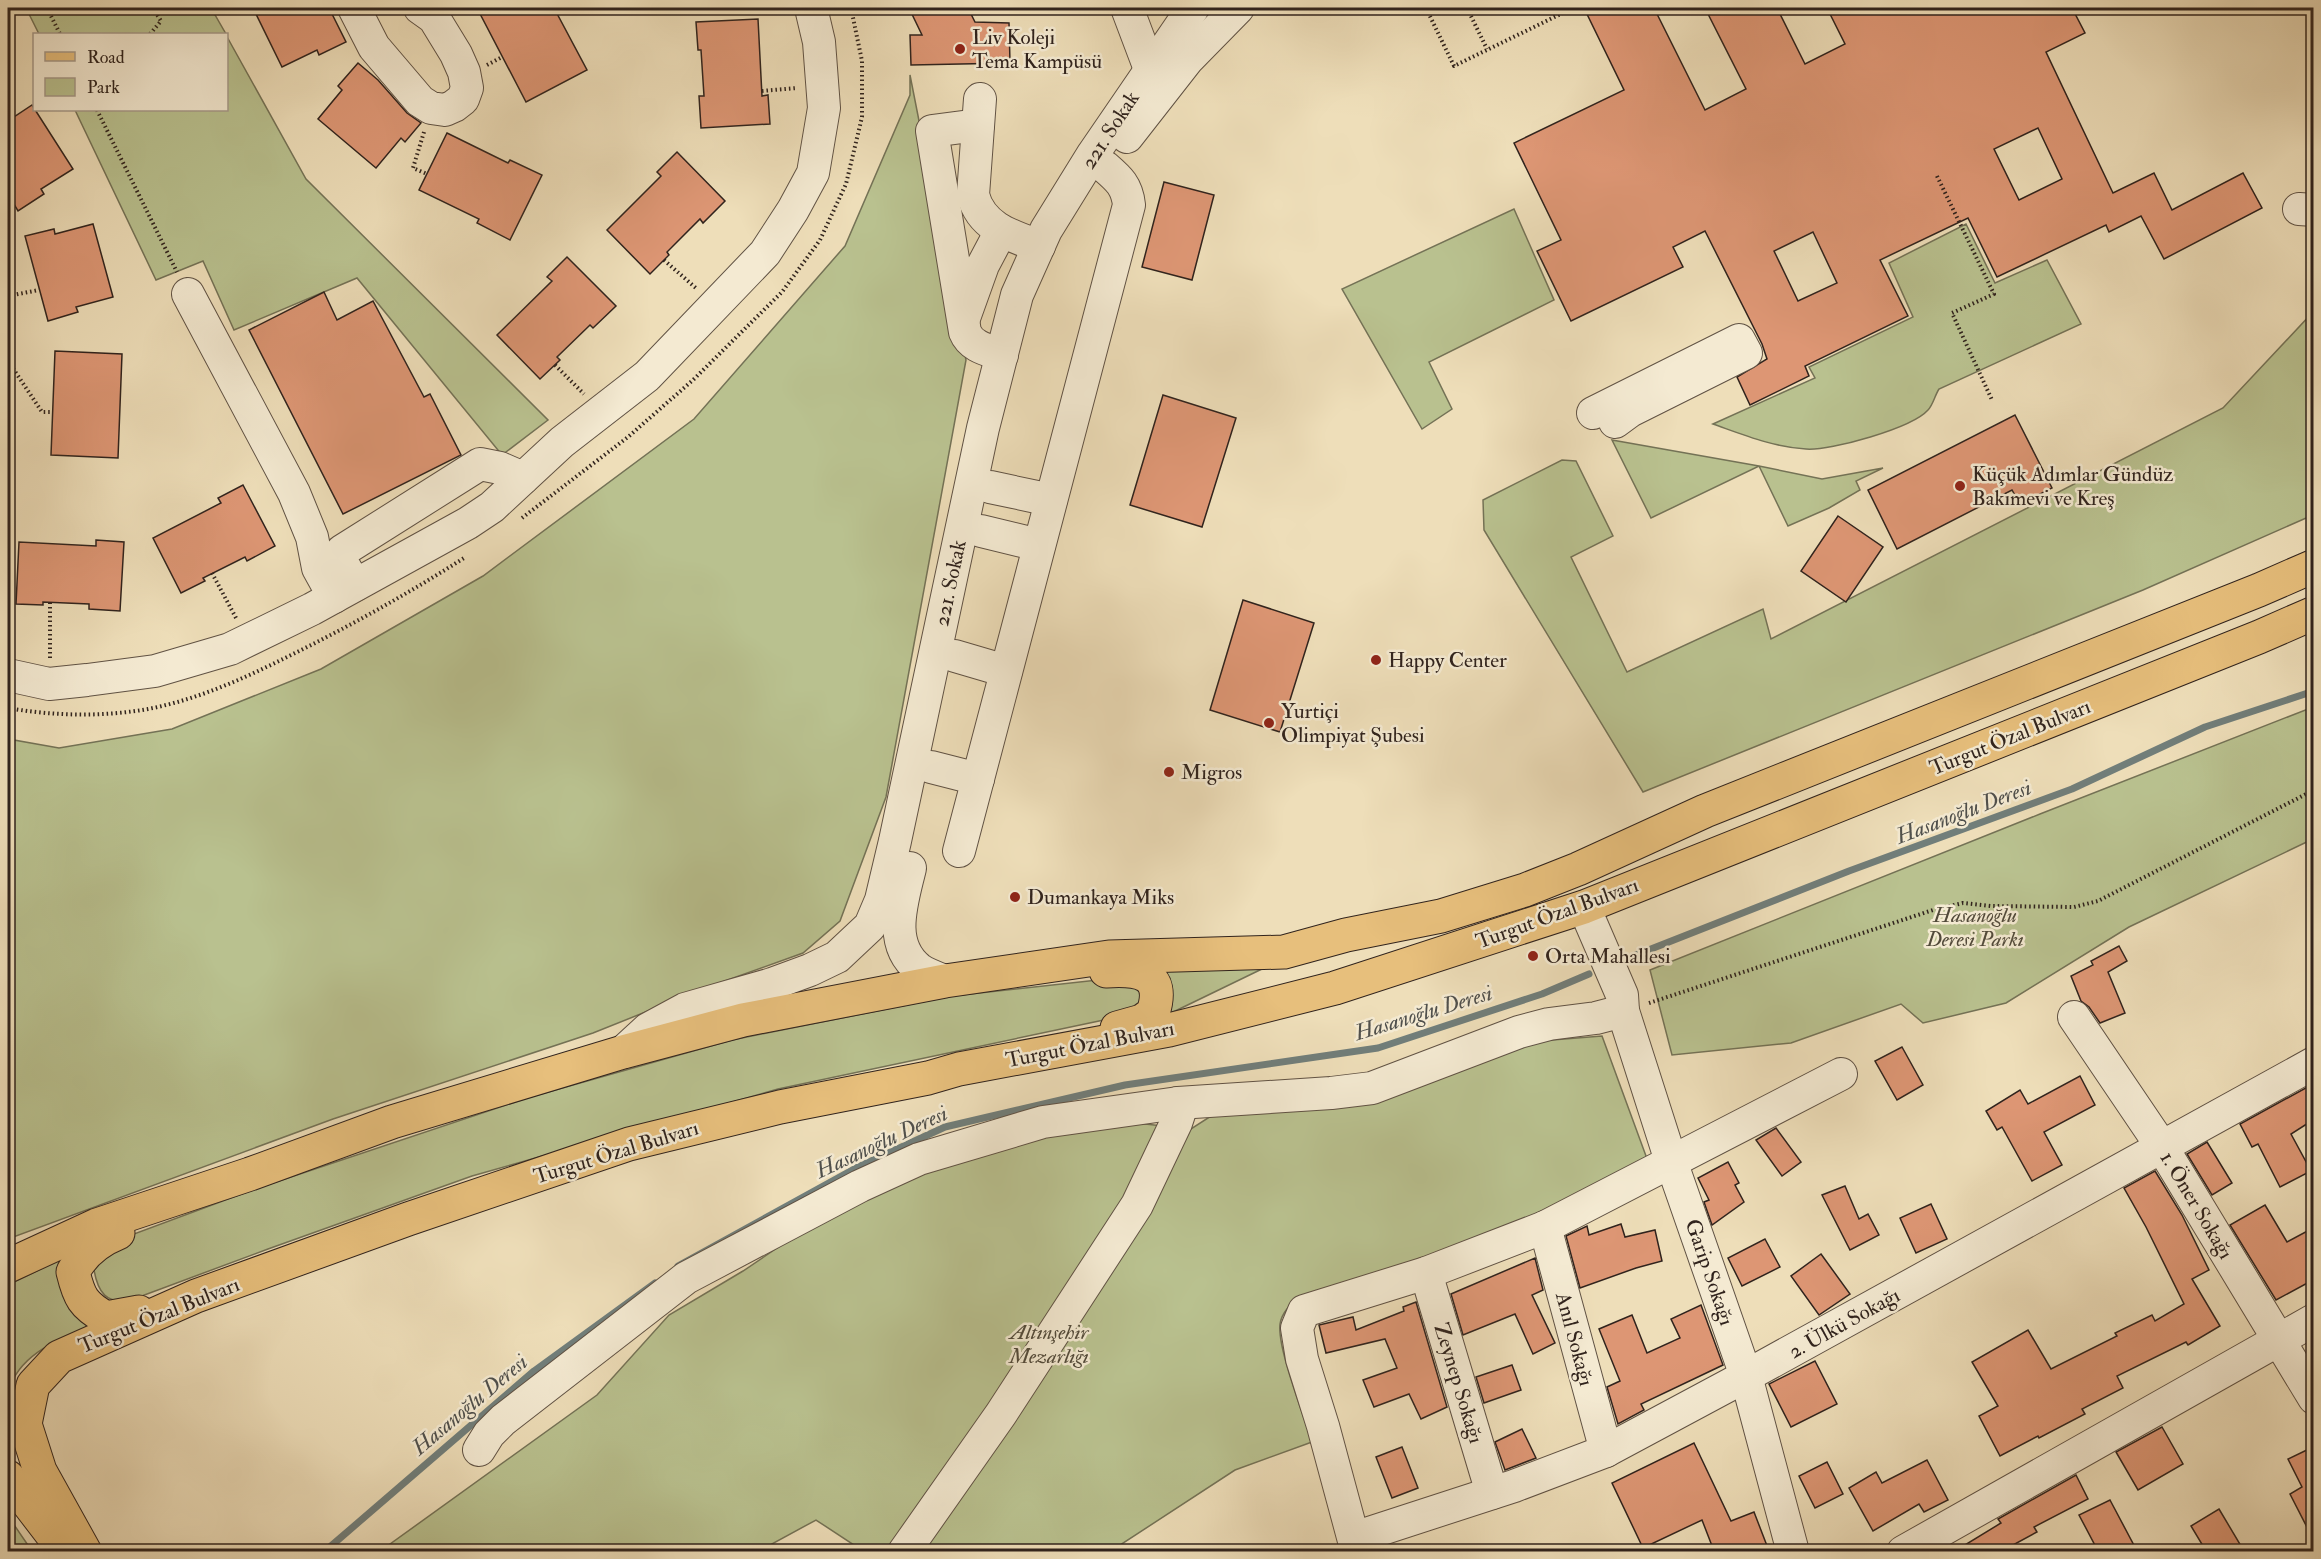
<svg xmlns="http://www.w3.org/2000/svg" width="2321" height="1559" viewBox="0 0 2321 1559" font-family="'IM FELL Double Pica',serif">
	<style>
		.green { fill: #b9c18f; stroke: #747256; stroke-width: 1.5 }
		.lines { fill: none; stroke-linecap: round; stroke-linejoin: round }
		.stream { stroke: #717e7a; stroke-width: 7 }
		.building { fill: #dd9674; stroke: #30231d; stroke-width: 1.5; fill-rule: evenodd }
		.minor-casing { stroke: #605244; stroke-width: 34 }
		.major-casing { stroke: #30231d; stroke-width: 35 }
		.path { stroke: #30231d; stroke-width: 4; stroke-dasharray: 1.5 3; stroke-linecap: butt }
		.minor { stroke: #f4ead2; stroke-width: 32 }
		.major { stroke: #e7bf7c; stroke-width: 33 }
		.poi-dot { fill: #8f2418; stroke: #f4ead2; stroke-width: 2 }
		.labels { text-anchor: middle; stroke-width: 5; stroke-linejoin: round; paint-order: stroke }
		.poi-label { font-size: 21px; fill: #30231d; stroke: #f4ead2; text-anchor: start }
		.street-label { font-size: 21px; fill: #30231d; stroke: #f4ead2 }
		.park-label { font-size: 21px; font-style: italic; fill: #524a3a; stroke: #f4ead2 }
		.water-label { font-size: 22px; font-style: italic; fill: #50504c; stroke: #f4ead2 }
	</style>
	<rect width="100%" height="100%" fill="#eedeb9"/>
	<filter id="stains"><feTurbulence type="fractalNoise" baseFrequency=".00333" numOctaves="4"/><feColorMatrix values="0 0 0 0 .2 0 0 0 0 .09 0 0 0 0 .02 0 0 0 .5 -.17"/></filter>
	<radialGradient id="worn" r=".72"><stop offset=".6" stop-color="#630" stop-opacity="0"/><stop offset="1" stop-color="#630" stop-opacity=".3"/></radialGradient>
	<g class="green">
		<polygon points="26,8 211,8 226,34 39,34"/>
		<polygon points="226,35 306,179 548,420 502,455 357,278 234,330 203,261 156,280 75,110 226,110"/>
		<polygon points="910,75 966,360 886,797 840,921 803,953 708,987 593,1033 333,1119 8,1239 8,739 59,748 172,729 321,669 483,576 694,419 845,246 910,95"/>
		<polygon points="1514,209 1554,300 1429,362 1452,409 1422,429 1342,289"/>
		<path d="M1966,224l29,59 52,-23 34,64 -142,65c-4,6 -6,16 -11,21 -16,18 -97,41 -122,39 -33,-2 -62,-14 -93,-25l102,-46 -6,-11 104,-50 -24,-54z"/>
		<polygon points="2313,312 2313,515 2143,590 1643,792 1484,530 1483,500 1562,460 1576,461 1613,536 1571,557 1627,672 1763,609 1771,639 2223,408"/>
		<polygon points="1612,440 1759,466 1822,479 1883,468 1856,481 1860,490 1829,508 1788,526 1759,466 1651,518"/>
		<polygon points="2313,707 2313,839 2129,927 2006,1003 1923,1023 1901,1004 1791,1043 1672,1055 1650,970 2040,814"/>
		<polygon points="1264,968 1169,1014 1163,970"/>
		<path d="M1134,976l11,29 -27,12 -340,72 -306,87 -204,73 -137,51c-25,5 -33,-8 -37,-30l21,-29 140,-52 272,-91 205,-58 220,-44z"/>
		<path d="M1602,1036l44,120 -3,9 -210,98 -130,33c-10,6 -21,15 -23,28 -3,24 24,92 32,118l-77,28 -124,81h-248l-47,-31 -57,31 -380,1 218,-157 72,-80 74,-44 77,-52 79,-43 209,-56 83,9 34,-22 288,-64z"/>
		<path d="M59,1260l2,20 35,44c-31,13 -71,26 -85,60 -5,14 0,49 2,64l-5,-7v-156z"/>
		<polygon points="8,1516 32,1551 8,1551"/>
	</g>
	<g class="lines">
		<g class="stream">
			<polyline points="1623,960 1849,871 2072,789 2205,727 2314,691"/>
			<polyline points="678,1266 856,1168 945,1127 1125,1085 1378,1048 1542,994 1589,974"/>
			<polyline points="324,1552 534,1371 655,1283"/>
		</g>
	</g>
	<g class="building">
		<polygon points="253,8 329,8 346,42 319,55 317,50 282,67"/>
		<polygon points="477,8 554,8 587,70 526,102"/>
		<polygon points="909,8 968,8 975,22 1009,23 1010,63 911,65 910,35 922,35"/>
		<path d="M1584,8h70l51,102 41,-21 -41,-81h72l28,56 40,-20 -18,-36h245l13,25 -39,19 67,141 41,-20 18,37 71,-37 19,35 -98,51 -23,-43 -32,16 -3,-7 -109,52 -29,-59 -88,42 28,56 -103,50 4,10 -59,29 -13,-28 30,-18 -5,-15 -57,-113 -32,16 10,20 -112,54 -34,-70 24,-11 -47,-97 110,-53zM2038,128l24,51 -43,21 -25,-51zM1813,232l24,51 -39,18 -24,-50z"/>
		<polygon points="758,19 762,96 768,95 770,124 701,128 699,96 704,96 701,50 698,50 696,22"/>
		<polygon points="358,63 378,80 407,113 421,123 405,142 401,138 376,168 318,119 342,90 338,86"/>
		<polygon points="32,105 73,169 41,189 44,194 18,211 8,194 8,121"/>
		<polygon points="447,133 508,163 510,160 542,175 510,240 477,223 479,219 419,190"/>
		<polygon points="677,152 725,201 703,223 700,219 667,252 669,255 650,274 607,230 661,176 657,172"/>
		<polygon points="1164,182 1214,195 1192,280 1142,267"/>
		<polygon points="93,224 113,297 76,307 78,312 48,321 25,236 54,229 55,234"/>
		<polygon points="567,257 616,306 593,328 590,325 557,357 560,360 540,379 497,335 552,281 547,277"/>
		<polygon points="324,292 337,320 373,301 424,397 430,394 461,455 343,514 249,330"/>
		<polygon points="55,351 122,354 118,458 51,455"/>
		<polygon points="1163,395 1236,418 1202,527 1130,505"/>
		<polygon points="2015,415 2052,488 2020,504 2012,490 1897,549 1868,490"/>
		<polygon points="243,485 275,546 247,561 245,557 203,578 205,581 181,593 153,538 221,503 218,498"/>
		<polygon points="1838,516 1883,547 1846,602 1801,571"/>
		<polygon points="96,540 124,542 120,611 89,609 89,604 43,602 43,605 16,604 19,542 96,546"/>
		<polygon points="1243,600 1314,623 1280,732 1210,710"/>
		<polygon points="2119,946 2127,961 2108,972 2125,1013 2100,1023 2089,1007 2081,1001 2071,976 2093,965 2091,961"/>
		<polygon points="1902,1047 1923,1085 1897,1100 1875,1061"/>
		<polygon points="2080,1076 2095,1105 2044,1132 2062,1165 2032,1181 2002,1127 1997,1130 1986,1111 2020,1090 2028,1104"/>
		<polygon points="2313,1084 2313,1120 2291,1134 2311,1171 2280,1187 2258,1144 2252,1147 2240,1124"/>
		<polygon points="1776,1128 1801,1162 1782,1176 1756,1140"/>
		<polygon points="2207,1142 2232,1183 2212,1195 2187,1154"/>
		<polygon points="1728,1162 1739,1183 1735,1185 1744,1202 1712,1225 1704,1202 1709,1200 1698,1178"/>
		<polygon points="2155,1171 2182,1215 2209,1270 2192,1279 2220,1326 2188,1345 2186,1342 2117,1376 2123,1388 2082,1409 2085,1414 2039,1438 2038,1436 2000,1456 1979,1416 1998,1406 1972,1362 2028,1330 2051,1369 2117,1336 2115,1333 2152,1315 2155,1321 2184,1304 2146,1227 2124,1188"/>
		<polygon points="1845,1186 1859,1219 1868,1214 1879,1235 1850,1250 1822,1195"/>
		<polygon points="1931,1204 1947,1239 1916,1253 1900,1218"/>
		<polygon points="2265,1205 2287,1242 2313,1228 2313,1280 2276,1300 2230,1225"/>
		<polygon points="1621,1224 1625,1237 1655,1230 1662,1261 1636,1268 1580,1288 1566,1236 1587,1226 1589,1235"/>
		<polygon points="1765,1239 1780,1267 1742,1286 1728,1258"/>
		<polygon points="1821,1254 1850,1294 1819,1315 1791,1276"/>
		<polygon points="1535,1258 1543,1290 1532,1295 1555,1343 1533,1354 1515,1314 1463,1335 1451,1294"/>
		<polygon points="1416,1302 1447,1407 1421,1419 1409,1394 1374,1407 1363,1380 1397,1368 1385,1339 1326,1353 1319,1325 1353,1317 1356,1330 1404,1311 1403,1307"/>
		<polygon points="1701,1305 1723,1365 1641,1404 1644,1410 1618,1424 1607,1387 1620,1381 1599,1329 1632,1315 1647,1353 1680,1338 1671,1319"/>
		<polygon points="1815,1361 1837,1404 1791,1427 1769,1384"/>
		<polygon points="1512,1365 1521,1390 1484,1403 1476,1377"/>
		<polygon points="2162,1427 2183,1464 2138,1490 2116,1452"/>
		<polygon points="1522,1429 1536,1458 1505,1470 1495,1442"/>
		<polygon points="1694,1443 1731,1521 1754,1512 1769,1551 1714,1551 1702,1520 1643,1548 1612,1483"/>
		<polygon points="1402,1447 1418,1488 1392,1498 1376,1457"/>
		<polygon points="2313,1447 2313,1539 2290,1494 2302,1487 2288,1459"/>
		<polygon points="1927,1460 1948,1500 1924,1512 1919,1504 1873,1531 1849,1488 1876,1472 1882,1483"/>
		<polygon points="1827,1462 1843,1494 1815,1508 1799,1476"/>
		<polygon points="2076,1475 2088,1499 2034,1527 2037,1532 2002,1551 1955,1551 2001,1523 1998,1519"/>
		<polygon points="2110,1500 2137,1551 2098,1551 2079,1515"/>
		<polygon points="2219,1509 2244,1551 2206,1551 2191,1526"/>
	</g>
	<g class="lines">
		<g class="minor-casing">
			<g id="minor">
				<polyline points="354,8 374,47 420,101 431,108 445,110 454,106 463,99 467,88 464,72 456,54 434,18 420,8"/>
				<polyline points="1127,8 1150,69"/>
				<path d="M980,99l-7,96c8,32 38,41 66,51"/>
				<path d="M978,125l-46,6 33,201c6,15 23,18 37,23"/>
				<polyline points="1127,137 1188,59 1238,8"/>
				<polyline points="2299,209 2314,210"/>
				<polyline points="188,294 294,493 312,537 318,568 334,597"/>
				<polyline points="964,318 983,265 1001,231"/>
				<polyline points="1593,413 1739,340 1746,353 1630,411 1615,422"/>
				<polyline points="990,487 1051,500"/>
				<polyline points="981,531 1039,545"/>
				<polyline points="355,585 340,559 342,551 480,464 500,468 523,478"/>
				<polyline points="955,656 1006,671"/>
				<polyline points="8,675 49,684 87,680 155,671 230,649 312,609 468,523 492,507 562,442 647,376 765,253 793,210 813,173 824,108 819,42 811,8"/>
				<polyline points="931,767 978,779"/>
				<path d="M959,851l170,-646c-2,-19 -10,-26 -24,-38"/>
				<path d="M910,868c-8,34 -23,76 9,101 7,5 18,9 26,12"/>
				<polyline points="1584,907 1622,995 1623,1011 1671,1161 1746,1376 1793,1552"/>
				<polyline points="2074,1017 2162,1147 2314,1398"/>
				<polyline points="623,1052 648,1029 685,1009 772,984 810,970 837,957 870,926 881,900 895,841 983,428 1017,295 1046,230 1093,154 1193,8"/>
				<polyline points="1545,1227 1606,1451"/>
				<polyline points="1426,1273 1492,1493"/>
				<polyline points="479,1450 489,1434 503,1420 686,1278 860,1186 919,1159 1043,1122 1178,1103 1331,1093 1372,1088 1519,1032 1549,1024 1596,1018 1623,1011"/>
				<polyline points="1354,1538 1514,1486 1606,1451 1746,1376 2314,1063"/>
				<polyline points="904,1552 1001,1414 1137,1205 1176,1123 1179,1114 1178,1103"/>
				<polyline points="1357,1552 1323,1426 1302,1359 1297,1328 1304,1311 1426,1273 1545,1227 1841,1074"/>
				<polyline points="1903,1552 2314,1320"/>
			</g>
		</g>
		<g class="major-casing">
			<g id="major">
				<path d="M1106,971c32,-2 60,1 47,42l-11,8 -25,7"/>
				<path d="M118,1233c-20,8 -35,20 -45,39 6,25 10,33 33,46l33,-6"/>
				<polyline points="8,1266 97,1225 250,1174 392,1122 623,1052 743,1020 945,981 1109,957 1284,952 1346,935 1441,916 1525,890 1578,869 1705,811 2259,590 2314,566"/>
				<polyline points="8,1477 64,1550"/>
				<polyline points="85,1552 40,1471 25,1424 33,1385 59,1357 196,1296 408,1219 629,1144 780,1107 928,1078 959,1069 1169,1030 1335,988 1584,907 2259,637 2314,613"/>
			</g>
		</g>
		<g class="path">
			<polyline points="47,8 60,34"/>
			<polyline points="1426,8 1454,66 1573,8"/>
			<polyline points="1467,8 1487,49"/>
			<polyline points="150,34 161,21 153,8"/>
			<polyline points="487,65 502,57"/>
			<polyline points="762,91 797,88"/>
			<polyline points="97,110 177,272"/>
			<polyline points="424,132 413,168 427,174"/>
			<polyline points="1937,176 1994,294 1952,313 1992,400"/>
			<polyline points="664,260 697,289"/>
			<polyline points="8,296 39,290"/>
			<polyline points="8,361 42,412 52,412"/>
			<polyline points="555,365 584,394"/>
			<polyline points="522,518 628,437 693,380 782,292 820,240 846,184 862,117 862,61 851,8"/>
			<polyline points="212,573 236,618"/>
			<polyline points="50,658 50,602"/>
			<path d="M8,708c45,8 95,9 140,1 52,-10 99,-32 145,-55 59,-29 116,-61 171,-96"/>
			<polyline points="1649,1003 1933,910 1963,903 1991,906 2074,907 2098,901 2314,790"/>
		</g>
		<use href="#minor" class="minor"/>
		<use href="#major" class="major"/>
	</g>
	<g class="poi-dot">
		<circle cx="960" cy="49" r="6"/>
		<circle cx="1960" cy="486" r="6"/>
		<circle cx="1376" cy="660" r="6"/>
		<circle cx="1269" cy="723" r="6"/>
		<circle cx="1169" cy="772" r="6"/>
		<circle cx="1015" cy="897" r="6"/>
		<circle cx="1533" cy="956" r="6"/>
	</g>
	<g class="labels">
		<g class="poi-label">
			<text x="972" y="44">Liv Koleji<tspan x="972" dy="24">Tema Kampüsü</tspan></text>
			<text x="1972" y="481">Küçük Adımlar Gündüz<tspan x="1972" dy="24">Bakımevi ve Kreş</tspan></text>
			<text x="1388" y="667">Happy Center</text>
			<text x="1281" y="718">Yurtiçi<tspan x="1281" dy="24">Olimpiyat Şubesi</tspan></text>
			<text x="1181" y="779">Migros</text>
			<text x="1027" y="904">Dumankaya Miks</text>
			<text x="1545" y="963">Orta Mahallesi</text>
		</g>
		<g class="street-label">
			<text transform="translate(1110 130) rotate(-57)" y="7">221. Sokak</text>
			<text transform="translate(950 583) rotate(-78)" y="7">221. Sokak</text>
			<text transform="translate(2010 737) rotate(-22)" y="7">Turgut Özal Bulvarı</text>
			<text transform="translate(1557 913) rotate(-20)" y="7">Turgut Özal Bulvarı</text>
			<text transform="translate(1090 1044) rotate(-11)" y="7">Turgut Özal Bulvarı</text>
			<text transform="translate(616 1152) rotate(-17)" y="7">Turgut Özal Bulvarı</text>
			<text transform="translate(2197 1205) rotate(59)" y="7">1. Öner Sokağı</text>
			<text transform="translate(1710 1272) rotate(71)" y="7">Garip Sokağı</text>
			<text transform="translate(159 1315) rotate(-22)" y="7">Turgut Özal Bulvarı</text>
			<text transform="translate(1844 1323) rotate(-29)" y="7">2. Ülkü Sokağı</text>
			<text transform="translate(1575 1339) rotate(75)" y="7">Anıl Sokağı</text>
			<text transform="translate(1459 1383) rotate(73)" y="7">Zeynep Sokağı</text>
		</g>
		<g class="park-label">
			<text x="1975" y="922">Hasanoğlu<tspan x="1975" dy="24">Deresi Parkı</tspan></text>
			<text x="1049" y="1339">Altınşehir<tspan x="1049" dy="24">Mezarlığı</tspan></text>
		</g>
		<g class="water-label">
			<text transform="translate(1963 811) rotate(-21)" y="8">Hasanoğlu Deresi</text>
			<text transform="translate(1423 1012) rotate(-17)" y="8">Hasanoğlu Deresi</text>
			<text transform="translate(881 1141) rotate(-25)" y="8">Hasanoğlu Deresi</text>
			<text transform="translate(469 1404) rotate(-40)" y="8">Hasanoğlu Deresi</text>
		</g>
	</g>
	<rect width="2321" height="1559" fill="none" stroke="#eedeb9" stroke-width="30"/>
	<rect x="9" y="9" width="2303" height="1541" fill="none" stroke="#30231d" stroke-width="3"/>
	<rect x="15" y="15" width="2291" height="1529" fill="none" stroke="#30231d" stroke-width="1.5"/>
	<rect x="33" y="33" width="195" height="78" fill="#f4ead2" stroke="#a69a8a" stroke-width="1.5"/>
	<rect x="45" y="52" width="30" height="9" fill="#e7bf7c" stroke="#a69a8a" stroke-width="1.5"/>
	<text x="87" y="63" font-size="18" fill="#30231d">Road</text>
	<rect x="45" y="78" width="30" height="18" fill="#b9c18f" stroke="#a69a8a" stroke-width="1.5"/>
	<text x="87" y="93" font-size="18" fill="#30231d">Park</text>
	<rect width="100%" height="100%" filter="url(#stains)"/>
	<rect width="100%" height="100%" fill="url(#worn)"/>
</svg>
